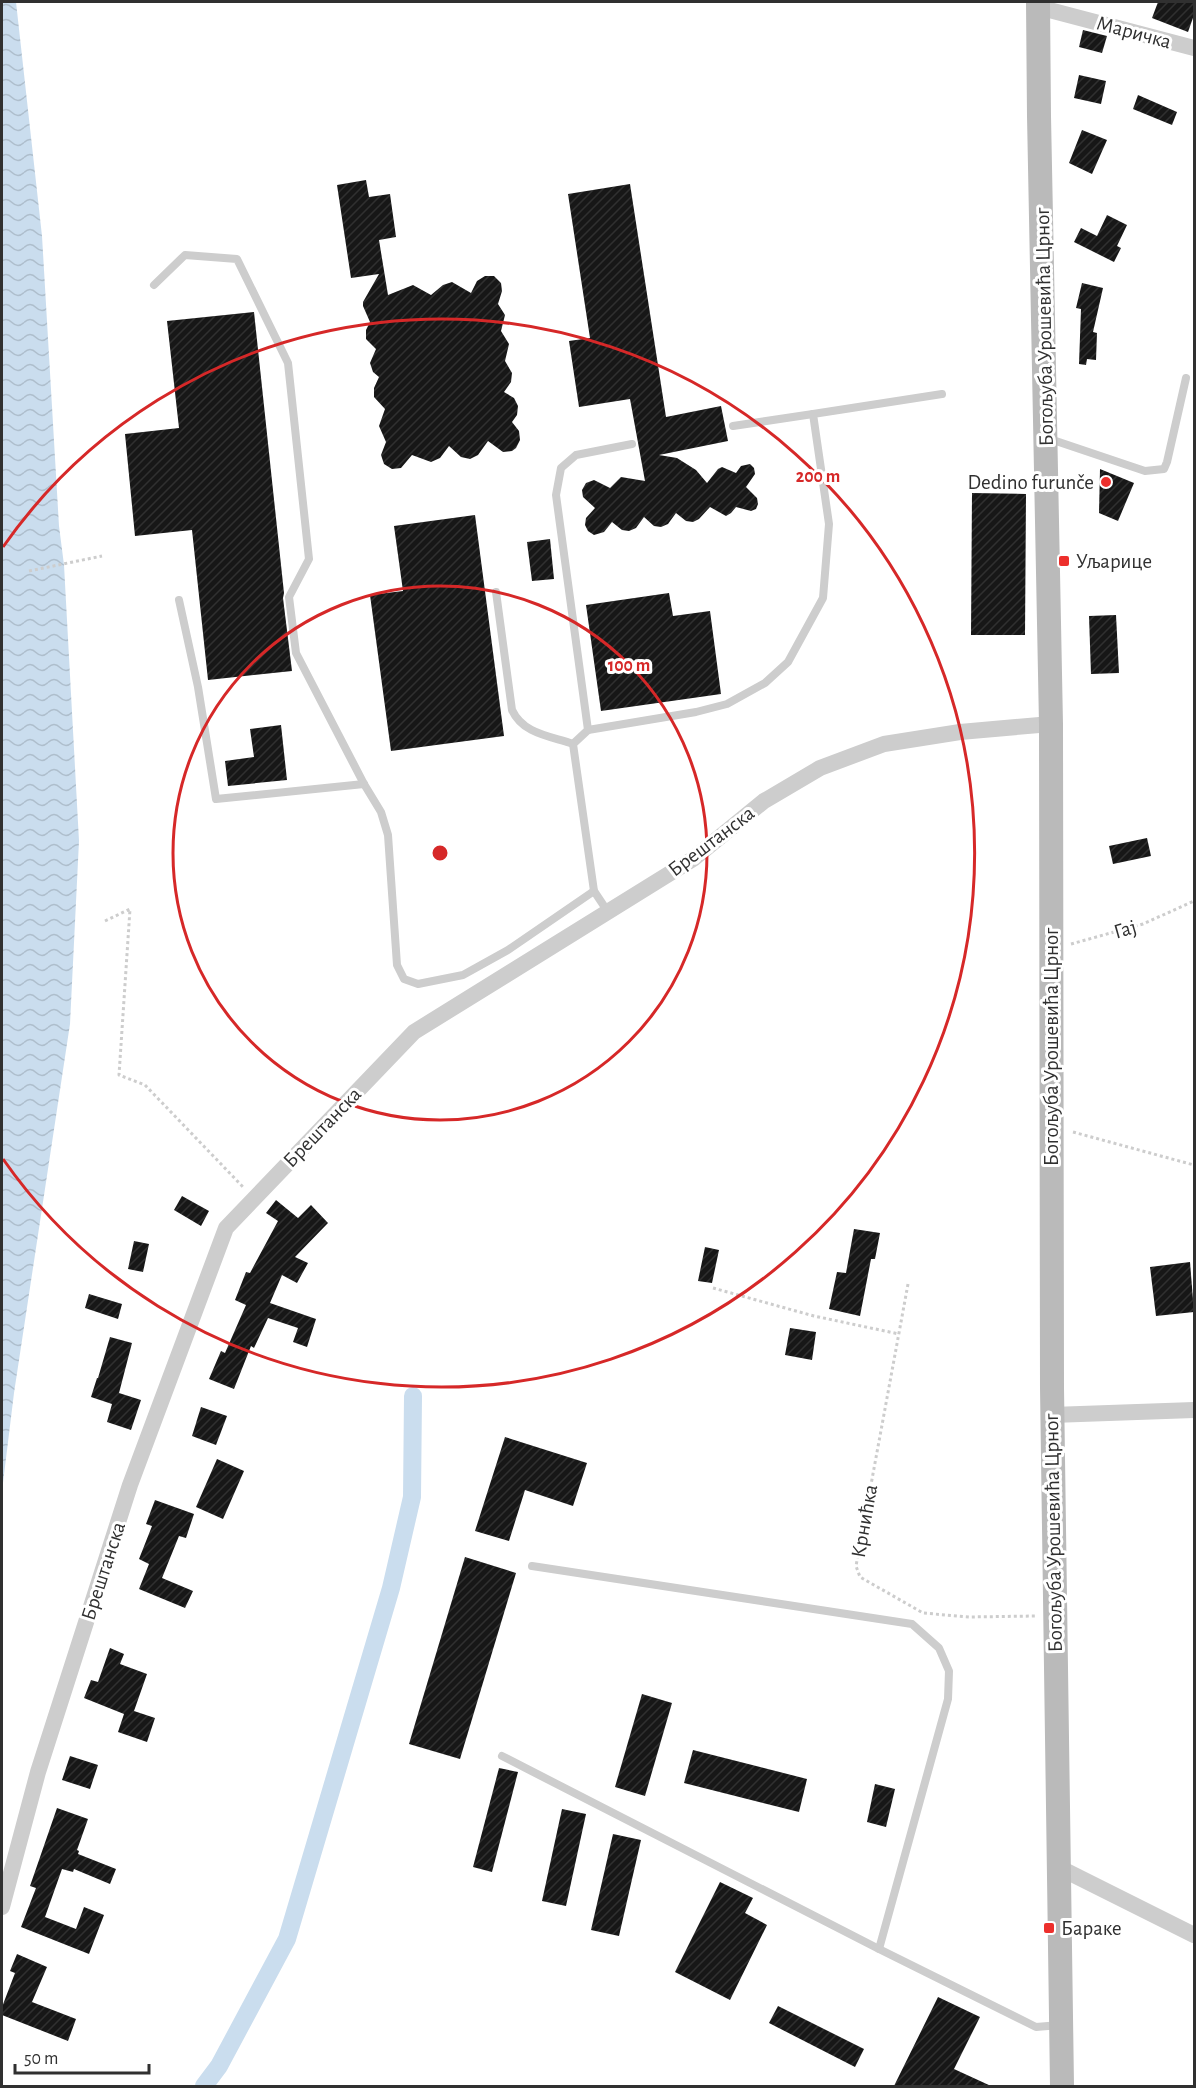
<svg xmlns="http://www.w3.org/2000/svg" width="1196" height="2088" viewBox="0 0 1196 2088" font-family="'Alegreya Sans',sans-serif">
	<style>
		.water { fill: url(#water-waves) }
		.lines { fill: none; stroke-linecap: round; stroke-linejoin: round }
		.canal { stroke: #caddee; stroke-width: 18 }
		.building { fill: url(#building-hatch) }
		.path { stroke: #cdcdcd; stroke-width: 3; stroke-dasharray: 3 3; stroke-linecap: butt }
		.lane { stroke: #cdcdcd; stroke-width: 8 }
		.street { stroke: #cdcdcd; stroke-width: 16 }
		.secondary { stroke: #bababa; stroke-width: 24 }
		.ring { fill: none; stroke: #d62828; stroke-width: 3 }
		.poi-dot { fill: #ed2f2c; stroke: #fff; stroke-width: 2 }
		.labels { text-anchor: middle; stroke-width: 6; stroke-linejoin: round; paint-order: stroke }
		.street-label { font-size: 21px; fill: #303030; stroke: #fff }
		.poi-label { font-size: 21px; fill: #303030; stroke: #fff; text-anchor: start }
		.centre { fill: #d62828; stroke: #fff; stroke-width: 3 }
		.ring-label { font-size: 18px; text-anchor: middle; font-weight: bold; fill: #d62828; stroke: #fff; stroke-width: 6; stroke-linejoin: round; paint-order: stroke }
	</style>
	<defs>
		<pattern id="water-waves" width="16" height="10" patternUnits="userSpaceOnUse" patternTransform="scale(1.5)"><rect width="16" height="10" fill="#caddee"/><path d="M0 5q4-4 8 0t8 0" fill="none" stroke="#aebecc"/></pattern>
		<pattern id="building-hatch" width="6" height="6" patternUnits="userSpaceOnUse" patternTransform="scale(1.5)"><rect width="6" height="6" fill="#171717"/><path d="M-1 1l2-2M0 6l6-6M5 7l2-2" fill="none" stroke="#303030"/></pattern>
	</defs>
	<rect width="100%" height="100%" fill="#fff"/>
	<polygon class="water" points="2,2 16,2 42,236 59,526 64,565 79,841 70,1024 14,1393 2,1491"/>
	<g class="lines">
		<polyline class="canal" points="204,2086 219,2066 287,1939 391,1588 412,1497 413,1396"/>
	</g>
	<g class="building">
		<polygon points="1158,2 1194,2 1194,15 1188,32 1152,18"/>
		<polygon points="1083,30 1107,36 1102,53 1079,47"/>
		<polygon points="1079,75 1106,81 1101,104 1074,98"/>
		<polygon points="1138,95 1177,112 1172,125 1133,109"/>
		<polygon points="1082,130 1107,140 1092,174 1069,163"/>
		<polygon points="366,180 369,197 390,194 396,237 379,240 388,295 413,285 431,295 443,285 452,282 471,293 477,281 485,276 494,276 501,283 502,291 498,304 505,315 501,331 509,344 505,361 512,373 511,382 504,392 514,398 518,406 517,415 512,422 519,431 520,440 516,448 512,451 503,452 488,441 478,455 470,459 461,457 449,446 440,458 431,462 412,455 401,468 392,469 384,464 381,455 386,442 379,426 385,409 374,397 374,388 379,377 373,372 370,363 376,349 366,339 366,330 370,322 363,306 363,302 379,274 351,278 337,185"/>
		<polygon points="630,184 666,417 721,406 728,441 659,455 677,458 696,470 707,483 718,469 722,467 736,473 741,466 750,464 754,468 755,474 746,487 757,498 758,504 756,509 751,511 736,507 731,513 726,516 710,507 699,519 693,522 686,521 676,513 668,524 661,527 654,526 644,517 636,528 629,531 622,530 612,522 604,532 594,535 588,531 585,525 586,518 595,508 583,497 582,490 586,483 594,480 610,488 621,477 645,481 630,399 579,407 569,341 590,338 568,194"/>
		<polygon points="1107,215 1127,225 1117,246 1121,248 1114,262 1074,242 1081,228 1097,236"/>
		<polygon points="1082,283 1103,288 1093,332 1097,333 1096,360 1087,359 1086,365 1079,364 1081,309 1076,308"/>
		<polygon points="254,312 284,593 283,598 292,671 208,680 192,530 135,536 125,434 179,428 167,321"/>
		<polygon points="1100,469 1134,483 1118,521 1099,513"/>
		<polygon points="972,493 1026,494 1025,635 971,635"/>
		<polygon points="475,515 504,736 391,751 370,595 403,591 394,526"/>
		<polygon points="550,539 554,579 532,581 527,542"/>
		<polygon points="669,593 673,616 710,611 721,694 601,711 586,605"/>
		<polygon points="1116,615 1119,673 1091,674 1089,616"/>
		<polygon points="281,725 287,780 228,786 225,761 254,757 250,729"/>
		<polygon points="1147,838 1151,856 1113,864 1109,846"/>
		<polygon points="182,1196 209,1211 201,1226 174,1210"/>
		<polygon points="276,1200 298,1218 311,1205 328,1223 295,1257 308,1263 297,1283 282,1275 270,1303 316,1319 307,1347 293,1342 298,1328 268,1318 254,1348 251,1346 234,1389 209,1379 221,1351 225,1353 246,1305 235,1300 246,1272 250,1273 278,1221 266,1213"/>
		<polygon points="854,1229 880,1233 875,1259 871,1259 860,1316 829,1309 837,1272 846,1273"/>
		<polygon points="134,1241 149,1244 143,1272 128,1269"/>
		<polygon points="705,1247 719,1250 712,1283 698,1281"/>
		<polygon points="1190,1262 1194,1312 1156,1316 1150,1267"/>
		<polygon points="89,1294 122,1304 118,1319 85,1308"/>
		<polygon points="790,1328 816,1332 812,1360 785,1355"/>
		<polygon points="110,1337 132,1343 119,1393 141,1400 131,1430 107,1422 112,1404 91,1397 97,1378 98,1378"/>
		<polygon points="201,1407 227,1416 216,1445 192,1436"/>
		<polygon points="505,1437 587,1463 573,1506 525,1490 509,1541 475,1531"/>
		<polygon points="217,1459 244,1471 223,1519 196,1507"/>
		<polygon points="155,1500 194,1514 186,1538 179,1536 162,1578 193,1591 185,1608 139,1589 149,1564 139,1559 152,1526 146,1524"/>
		<polygon points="465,1557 516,1573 460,1759 409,1744"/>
		<polygon points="110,1648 124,1654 120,1664 147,1674 134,1711 155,1718 147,1742 118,1732 124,1714 84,1698 91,1680 98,1682"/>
		<polygon points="642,1694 672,1703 645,1796 615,1787"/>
		<polygon points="693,1750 807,1779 799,1812 684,1783"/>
		<polygon points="70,1756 98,1765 90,1789 62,1780"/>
		<polygon points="499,1768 518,1772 492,1872 473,1867"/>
		<polygon points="875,1784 895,1789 886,1827 867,1822"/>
		<polygon points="57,1808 88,1819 77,1850 79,1851 78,1854 116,1869 110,1884 74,1869 73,1872 62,1869 45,1917 76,1929 84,1907 104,1915 89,1954 21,1927 36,1888 30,1886"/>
		<polygon points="562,1809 586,1814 566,1906 542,1901"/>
		<polygon points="613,1834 641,1840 619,1936 591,1930"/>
		<polygon points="720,1882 753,1898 745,1913 767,1925 730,2000 675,1972"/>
		<polygon points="17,1954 47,1967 32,2002 76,2019 68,2041 2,2015 2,2007 15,1973 10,1971"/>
		<polygon points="938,1997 980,2017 954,2069 991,2086 894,2086"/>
		<polygon points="778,2006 864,2049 855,2067 769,2023"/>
	</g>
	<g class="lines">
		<g class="path">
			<polyline points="29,571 102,556"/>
			<polyline points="105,921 130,909 119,1075 145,1085 244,1188"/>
			<polyline points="1071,944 1143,924 1194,901"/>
			<polyline points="1073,1132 1194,1165"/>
			<polyline points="908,1284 856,1566 860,1577 923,1613 969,1617 1035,1616"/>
			<polyline points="713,1288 814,1316 899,1334"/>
		</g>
		<g class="lane">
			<polyline points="154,285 185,255 237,259 288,363 309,559 289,597 296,653 364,784 381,812 388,835 397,965 404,979 418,984 463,975 508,950 594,891"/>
			<polyline points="733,426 813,414"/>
			<polyline points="1047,438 1145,471 1164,469 1167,462 1186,378"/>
			<path d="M496,592l16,118c11,24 38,26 61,34"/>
			<polyline points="179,600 198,687 216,799 364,784"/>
			<polyline points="588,730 696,712 727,704 765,683 788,662 823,598 829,524 813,414 942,394"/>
			<polyline points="608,912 594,891 573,744 588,730 556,495 561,468 576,455 632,444"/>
			<polyline points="532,1566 912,1624 939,1648 949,1671 948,1699 879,1949"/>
			<polyline points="502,1756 879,1949 1036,2027 1060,2025"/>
		</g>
		<g class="street">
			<polyline points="1038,7 1194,48"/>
			<polyline points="1052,1415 1194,1410"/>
			<polyline points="1058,1867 1194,1935"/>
			<polyline points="2,1907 38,1772 130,1485 226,1228 414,1032 693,859 764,801 820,768 884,744 960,732 1051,724"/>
		</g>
		<polyline class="secondary" points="1038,2 1039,116 1051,724 1052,1388 1062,2086"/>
	</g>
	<g class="ring">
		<circle cx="440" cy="853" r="267"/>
		<path d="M3 547A534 534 0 1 1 3 1159"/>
	</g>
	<g class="poi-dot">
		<circle cx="1106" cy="482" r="6"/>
		<rect x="1058" y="555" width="12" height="12" rx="3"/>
		<rect x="1043" y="1922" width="12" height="12" rx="3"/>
	</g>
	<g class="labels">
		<g class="street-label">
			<text transform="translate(1134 32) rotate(15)" y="7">Маричка</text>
			<text transform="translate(1044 327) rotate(-91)" y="7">Богољуба Урошевића Црног</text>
			<text transform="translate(711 841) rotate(-37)" y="7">Брештанска</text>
			<text transform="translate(1125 929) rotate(-16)" y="7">Гај</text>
			<text transform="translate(1051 1047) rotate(-90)" y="7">Богољуба Урошевића Црног</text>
			<text transform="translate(322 1127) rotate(-46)" y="7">Брештанска</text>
			<text transform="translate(864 1521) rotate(-80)" y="7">Крнићка</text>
			<text transform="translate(1053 1533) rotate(-91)" y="7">Богољуба Урошевића Црног</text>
			<text transform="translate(103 1571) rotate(-72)" y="7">Брештанска</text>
		</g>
		<g class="poi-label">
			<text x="1094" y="489" text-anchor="end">Dedino furunče</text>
			<text x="1076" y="568">Уљарице</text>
			<text x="1061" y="1935">Бараке</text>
		</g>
	</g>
	<circle cx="440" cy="853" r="9" class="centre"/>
	<g class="ring-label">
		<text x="818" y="482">200 m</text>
		<text x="629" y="671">100 m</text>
	</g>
	<rect width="1196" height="2088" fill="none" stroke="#303030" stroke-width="6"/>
	<path d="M15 2064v9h134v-9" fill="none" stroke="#303030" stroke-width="3"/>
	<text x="24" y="2064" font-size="18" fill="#303030" stroke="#ffffff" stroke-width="4.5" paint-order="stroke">50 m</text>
</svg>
